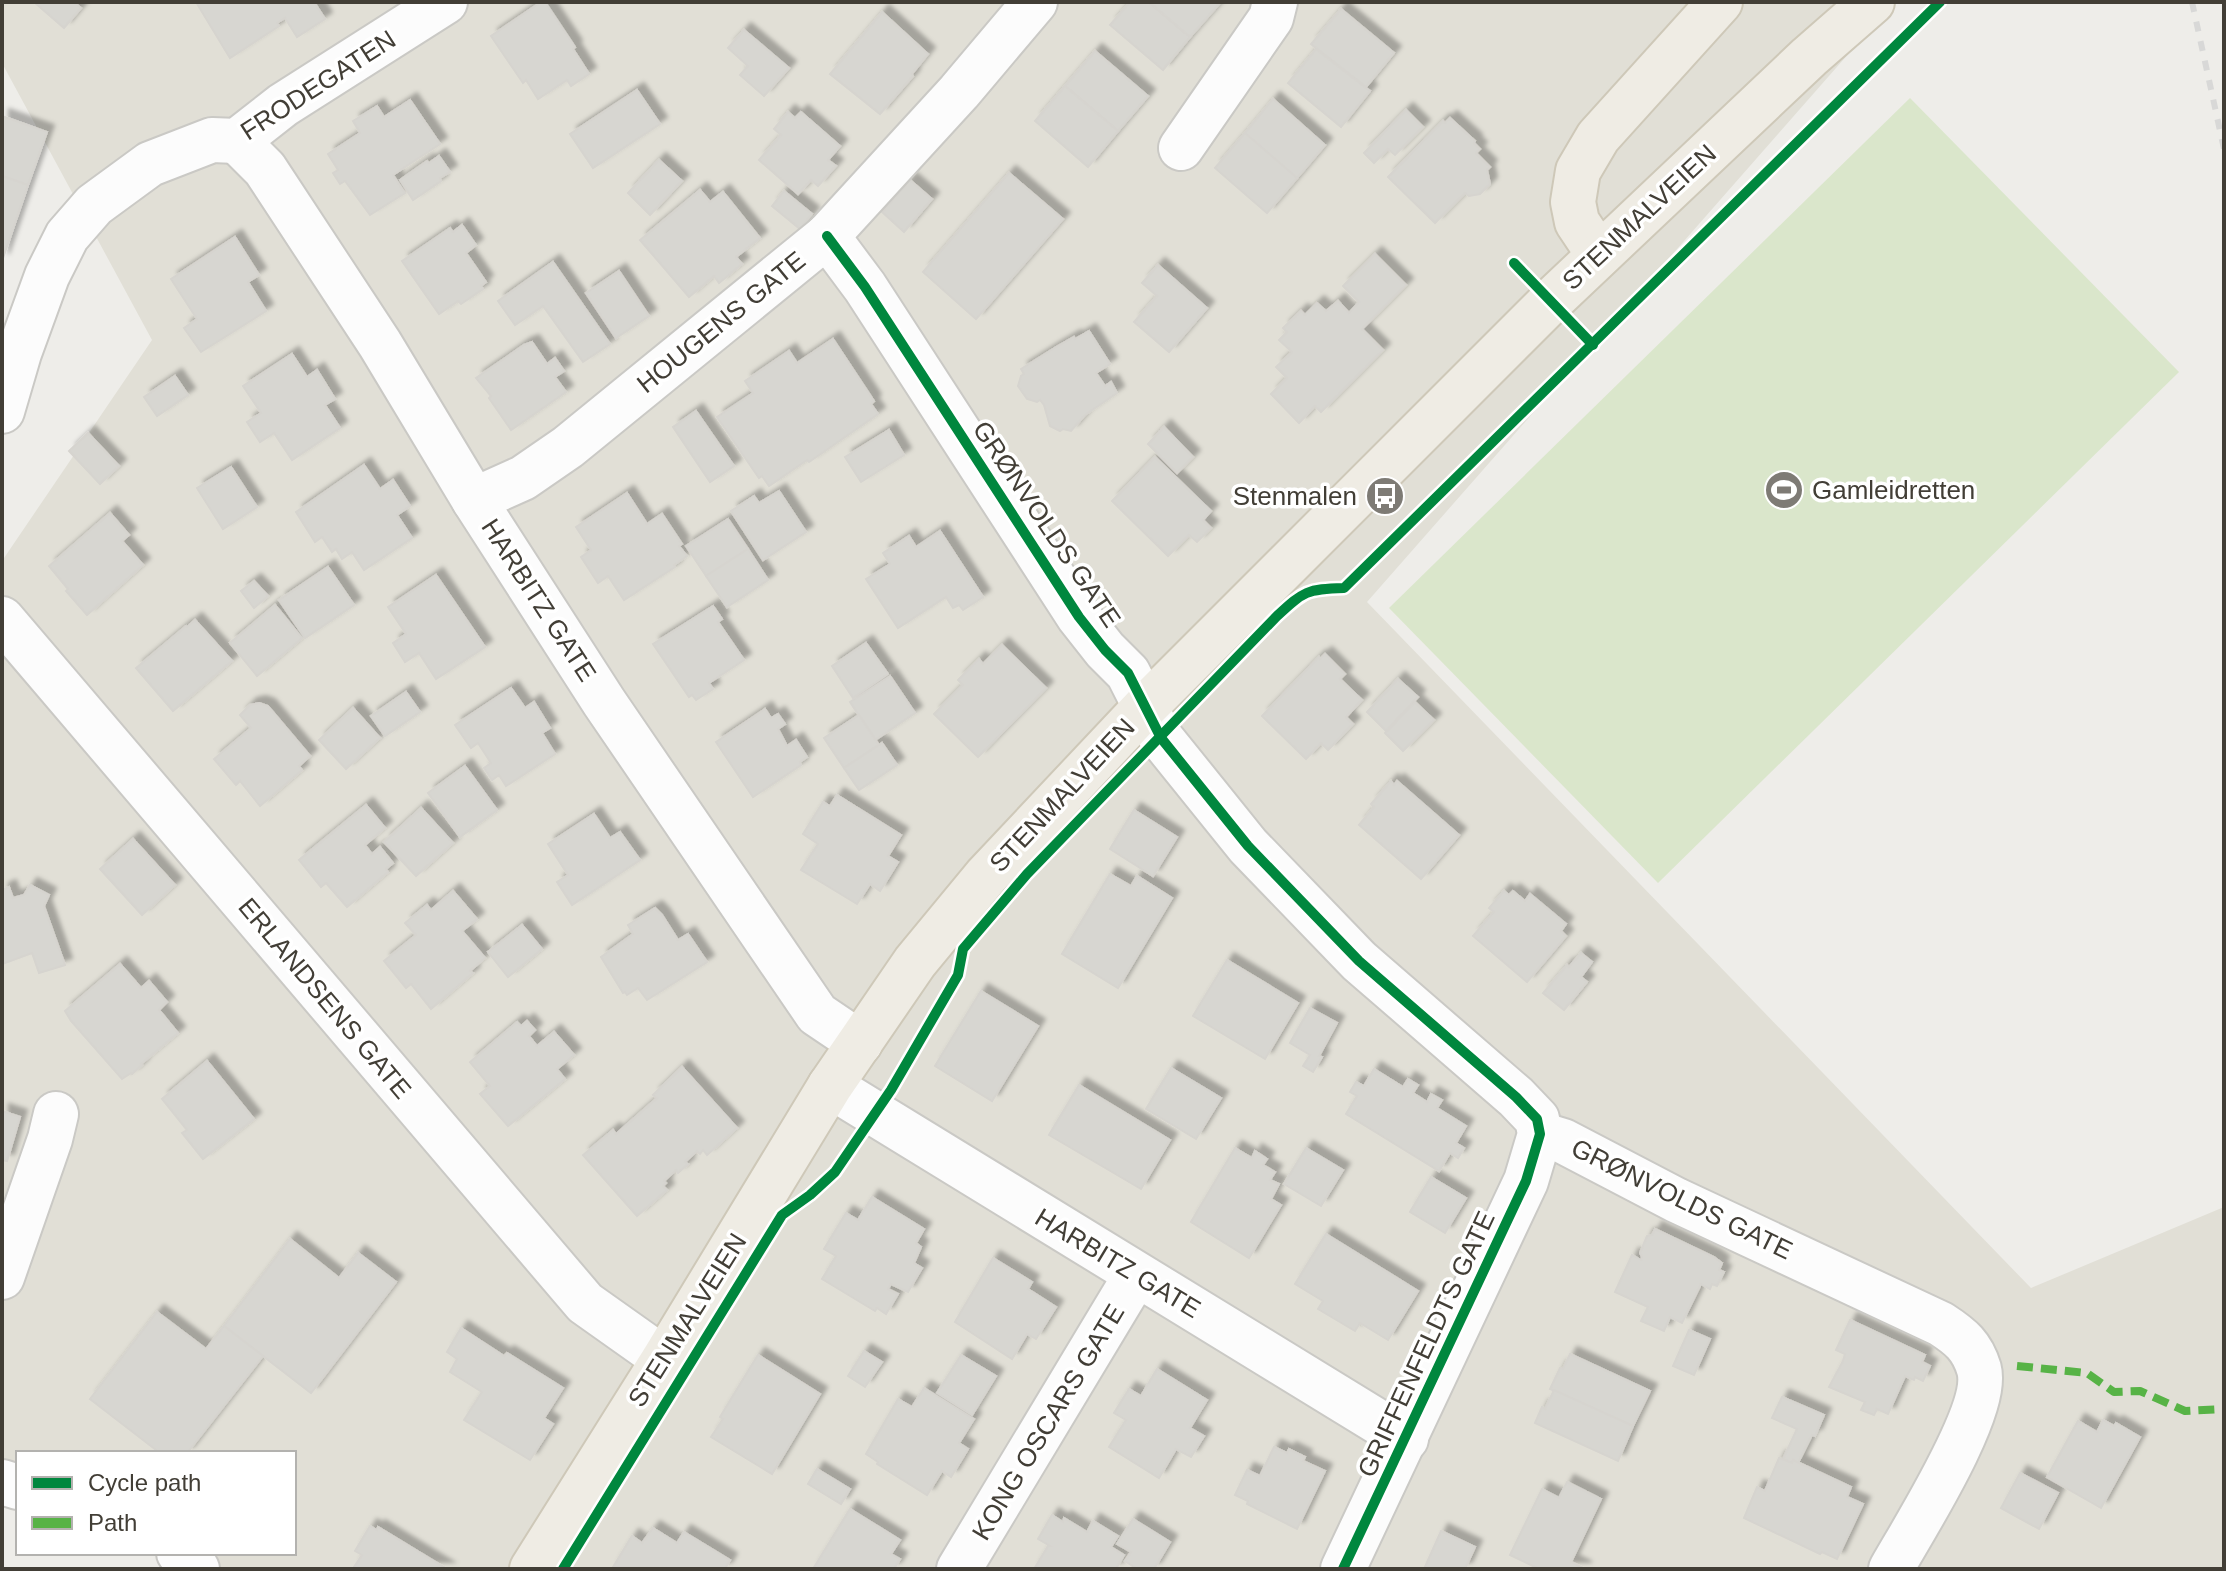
<svg xmlns="http://www.w3.org/2000/svg" width="2226" height="1571" viewBox="0 0 2226 1571" font-family="Helvetica,sans-serif">
	<style>
		.residential { fill: #e1dfd6 }
		.green { fill: #dae6cb }
		.building { fill: #d7d6d1; stroke: #d6d4cf; stroke-width: 2; filter: url(#shadow) }
		.lines { fill: none; stroke-linecap: round; stroke-linejoin: round }
		.minor-casing { stroke: #cac9c5; stroke-width: 48 }
		.major-casing { stroke: #cec8b8; stroke-width: 48 }
		.minor { stroke: #fcfcfc; stroke-width: 44 }
		.major { stroke: #efece4; stroke-width: 44 }
		.rail { stroke: #d8d8d7; stroke-width: 6; stroke-dasharray: 10 10; stroke-linecap: butt }
		.quiet { stroke: #57b346; stroke-width: 8; stroke-dasharray: 16 8; stroke-linecap: butt }
		.cycleway-casing { stroke: #fff; stroke-width: 15 }
		.cycleway { stroke: #00873e; stroke-width: 10 }
		.labels { text-anchor: middle; stroke-width: 7; stroke-linejoin: round; paint-order: stroke }
		.street-label { font-size: 26px; fill: #423e36; stroke: #fff }
		.poi-label { font-size: 26px; fill: #423e36; stroke: #fff; text-anchor: start }
	</style>
	<defs>
		<filter id="shadow"><feDropShadow dx="7" dy="-7" stdDeviation="2" flood-color="#0004"/></filter>
	</defs>
	<rect width="100%" height="100%" fill="#eeede9"/>
	<polygon class="residential" points="4,2 1894,2 1367,602 2031,1288 2224,1207 2224,1569 201,1569 163,1553 294,1553 294,1453 18,1453 18,1492 2,1485 2,561 152,340 2,63 2,6"/>
	<polygon class="green" points="1910,98 2179,372 1658,883 1389,608"/>
	<g class="building">
		<polygon points="34,2 74,2 81,8 64,28"/>
		<polygon points="196,2 314,2 325,19 297,37 285,18 277,23 279,26 230,58"/>
		<polygon points="541,2 545,2 575,47 573,49 589,74 571,86 567,80 538,99 526,80 523,83 491,36"/>
		<polygon points="1130,2 1149,2 1190,37 1163,70 1110,25"/>
		<polygon points="1149,2 1219,2 1220,3 1190,37"/>
		<polygon points="1341,9 1394,53 1366,87 1311,44"/>
		<polygon points="882,12 928,54 912,74 913,76 880,114 830,74"/>
		<polygon points="744,30 789,68 764,96 740,75 748,66 728,48"/>
		<polygon points="1316,49 1370,91 1341,127 1288,83"/>
		<polygon points="1095,51 1148,96 1118,131 1065,86"/>
		<polygon points="1065,86 1118,131 1088,167 1035,121"/>
		<polygon points="637,90 660,124 593,168 570,134"/>
		<polygon points="1273,99 1325,145 1297,178 1245,133"/>
		<polygon points="410,100 440,144 393,175 405,193 370,215 345,181 340,184 333,173 338,170 328,154 360,133 353,121 377,106 384,117"/>
		<polygon points="1406,110 1423,127 1395,155 1388,149 1374,163 1364,153"/>
		<polygon points="788,112 795,118 801,112 840,146 828,160 836,166 818,186 811,180 798,194 759,160 781,135 774,129"/>
		<polygon points="2,116 47,132 28,185 2,176"/>
		<polygon points="1450,118 1475,141 1474,143 1480,149 1476,153 1490,167 1487,170 1490,184 1480,194 1469,196 1465,193 1435,223 1388,177 1443,121 1445,123"/>
		<polygon points="1245,133 1297,178 1267,213 1215,168"/>
		<polygon points="439,156 450,172 440,178 441,181 413,200 400,180 427,161 429,163"/>
		<polygon points="659,160 682,181 650,215 628,193"/>
		<polygon points="1009,173 1063,219 976,319 923,272"/>
		<polygon points="2,176 28,185 2,261"/>
		<polygon points="910,180 932,199 904,232 882,212"/>
		<polygon points="700,190 710,202 723,192 760,238 736,257 742,264 719,283 714,276 689,297 640,240"/>
		<polygon points="784,191 812,214 800,229 772,206"/>
		<polygon points="462,225 476,245 466,253 486,282 481,286 483,289 461,304 458,301 439,314 402,261 450,228 453,232"/>
		<polygon points="235,237 259,275 248,282 266,311 201,352 184,328 197,319 171,279"/>
		<polygon points="1375,254 1406,285 1362,329 1383,350 1321,412 1315,406 1299,423 1271,394 1287,378 1276,367 1292,352 1279,340 1287,332 1283,328 1301,311 1305,315 1317,303 1326,311 1338,301 1349,313 1359,302 1343,286"/>
		<polygon points="553,262 610,344 583,362 543,306 515,325 498,301"/>
		<polygon points="1158,265 1207,308 1169,352 1134,322 1157,296 1142,283"/>
		<polygon points="619,271 649,316 616,338 586,293"/>
		<polygon points="1089,331 1110,364 1096,373 1105,386 1111,382 1117,393 1085,415 1071,431 1063,429 1060,431 1050,426 1044,405 1040,400 1037,402 1027,399 1018,386 1021,376 1024,374 1021,369 1056,347 1074,337 1075,339"/>
		<polygon points="833,339 874,401 871,404 878,414 809,462 807,460 769,486 762,476 759,478 717,417 753,393 745,381 789,351 797,363"/>
		<polygon points="532,342 547,364 555,358 564,371 555,377 566,392 511,430 489,398 491,396 476,378 524,345"/>
		<polygon points="292,354 307,377 317,370 335,399 325,405 340,428 292,460 274,433 260,442 247,422 261,413 243,386"/>
		<polygon points="175,376 188,395 157,416 144,397"/>
		<polygon points="696,411 734,466 710,482 673,427"/>
		<polygon points="1164,427 1193,457 1177,473 1148,444"/>
		<polygon points="889,430 904,455 861,482 845,457"/>
		<polygon points="88,433 119,466 100,484 69,451"/>
		<polygon points="1155,457 1211,511 1203,520 1211,528 1197,542 1189,535 1168,556 1112,501"/>
		<polygon points="364,465 380,489 393,480 410,506 397,515 412,538 364,570 352,552 342,559 336,549 332,552 322,537 315,542 296,512"/>
		<polygon points="231,467 257,507 223,529 197,488"/>
		<polygon points="779,491 806,532 763,560 731,511 754,496 759,503"/>
		<polygon points="627,493 647,524 662,514 682,544 679,546 687,556 674,565 675,567 624,600 608,576 598,583 581,557 591,550 576,527"/>
		<polygon points="110,513 129,535 122,541 143,565 87,615 66,591 68,589 49,566"/>
		<polygon points="728,519 748,549 706,576 686,546"/>
		<polygon points="940,531 983,597 963,610 959,605 953,608 946,597 898,628 866,579 890,564 883,553 909,536 916,547"/>
		<polygon points="748,549 768,580 727,607 706,576"/>
		<polygon points="328,567 354,605 305,638 279,600"/>
		<polygon points="436,575 485,647 436,679 419,653 405,662 393,643 406,634 388,607"/>
		<polygon points="254,581 268,596 254,608 241,591"/>
		<polygon points="275,605 302,638 257,676 230,643"/>
		<polygon points="713,606 722,619 718,622 744,660 709,683 713,689 696,700 692,695 689,697 653,644"/>
		<polygon points="195,620 232,661 173,711 136,668 186,626 187,627"/>
		<polygon points="866,643 888,674 853,698 832,666"/>
		<polygon points="1002,645 1046,688 978,757 934,714 963,685 958,680 979,659 983,664"/>
		<polygon points="1325,654 1345,674 1340,679 1362,700 1346,717 1353,724 1328,750 1321,743 1306,759 1262,716 1319,657 1320,659"/>
		<polygon points="890,676 915,713 875,740 850,702"/>
		<polygon points="1398,679 1418,697 1386,731 1367,712"/>
		<polygon points="511,688 525,708 534,702 550,728 542,733 555,754 506,786 499,775 492,780 484,768 491,763 478,743 471,748 455,725"/>
		<polygon points="406,692 420,712 385,736 371,716"/>
		<polygon points="1415,702 1434,720 1403,751 1385,733"/>
		<polygon points="259,703 268,706 310,756 299,766 302,770 260,806 240,781 236,785 214,759 251,728 240,715 250,705"/>
		<polygon points="353,708 380,738 346,769 319,740"/>
		<polygon points="765,709 771,718 778,714 785,724 778,729 787,746 796,740 807,757 800,762 801,765 753,797 716,742"/>
		<polygon points="859,715 879,745 844,768 824,738"/>
		<polygon points="882,743 897,765 859,790 844,768"/>
		<polygon points="465,766 497,810 460,837 428,793"/>
		<polygon points="1391,781 1394,785 1397,781 1459,835 1421,879 1359,825 1374,807 1371,804"/>
		<polygon points="837,795 901,835 888,856 898,862 880,891 870,884 857,904 801,870 818,844 803,834 823,802 830,806"/>
		<polygon points="366,805 385,828 365,845 372,854 380,847 393,863 386,869 388,872 347,907 326,883 321,887 299,860"/>
		<polygon points="421,808 453,843 416,876 384,842"/>
		<polygon points="1134,810 1177,837 1153,876 1110,849"/>
		<polygon points="594,814 610,838 620,832 640,860 572,905 557,882 568,875 548,844"/>
		<polygon points="133,839 175,885 142,915 100,869"/>
		<polygon points="1110,874 1131,886 1137,876 1172,898 1118,988 1062,954"/>
		<polygon points="30,885 49,895 44,906 65,965 39,973 32,953 2,964 2,890 9,887 13,898 24,895"/>
		<polygon points="453,891 477,919 462,931 485,958 470,971 473,973 431,1009 411,984 406,988 384,961 416,935 405,923 427,905 431,910"/>
		<polygon points="1504,891 1509,895 1513,891 1525,901 1530,894 1566,924 1561,931 1566,936 1527,982 1473,936 1494,912 1489,908"/>
		<polygon points="655,908 662,915 678,940 688,934 707,962 647,1000 638,988 627,995 625,992 623,993 601,957 633,934 628,925"/>
		<polygon points="522,925 542,949 508,977 488,952"/>
		<polygon points="1581,953 1592,962 1581,977 1587,982 1564,1010 1543,993 1567,965 1569,967"/>
		<polygon points="1227,960 1298,1003 1265,1059 1193,1016"/>
		<polygon points="120,964 141,988 149,981 167,1002 159,1010 178,1033 141,1064 142,1065 132,1074 131,1073 122,1079 71,1021 65,1011"/>
		<polygon points="981,991 1038,1026 992,1101 935,1066"/>
		<polygon points="1310,1008 1337,1023 1319,1056 1322,1057 1313,1072 1303,1066 1310,1055 1290,1043"/>
		<polygon points="527,1021 535,1030 529,1036 537,1046 554,1032 574,1055 557,1069 565,1079 508,1126 480,1094 490,1086 470,1062 517,1022 521,1026"/>
		<polygon points="207,1061 254,1119 203,1159 182,1133 187,1130 162,1099"/>
		<polygon points="682,1067 737,1128 707,1155 703,1150 700,1154 697,1151 685,1162 688,1164 678,1173 676,1170 664,1181 666,1183 663,1186 667,1190 637,1216 583,1155 613,1130 616,1134 657,1098 653,1095"/>
		<polygon points="1171,1068 1221,1098 1196,1139 1146,1109"/>
		<polygon points="1374,1069 1403,1087 1408,1079 1418,1085 1413,1093 1427,1102 1431,1094 1442,1100 1437,1108 1466,1126 1456,1143 1464,1148 1458,1158 1450,1153 1439,1171 1346,1114 1357,1096 1350,1092 1356,1082 1364,1086"/>
		<polygon points="1079,1085 1170,1140 1141,1189 1049,1135"/>
		<polygon points="2,1111 20,1117 7,1161 2,1160"/>
		<polygon points="1235,1148 1252,1158 1255,1151 1267,1159 1263,1165 1275,1172 1270,1180 1279,1184 1271,1199 1281,1205 1249,1258 1191,1222"/>
		<polygon points="1306,1148 1343,1170 1321,1206 1284,1184"/>
		<polygon points="1431,1177 1466,1198 1445,1233 1410,1212"/>
		<polygon points="872,1197 924,1229 916,1243 921,1247 914,1263 922,1268 908,1292 891,1284 888,1289 898,1294 886,1314 877,1308 875,1311 822,1279 836,1256 824,1249 846,1213 858,1220"/>
		<polygon points="1655,1229 1714,1257 1722,1263 1719,1270 1724,1272 1717,1286 1712,1284 1710,1289 1701,1284 1682,1323 1670,1317 1664,1331 1641,1321 1648,1307 1615,1292 1632,1255 1641,1260 1642,1257 1640,1253 1647,1236 1652,1235"/>
		<polygon points="1326,1234 1418,1291 1388,1340 1360,1323 1355,1331 1318,1309 1323,1301 1295,1284"/>
		<polygon points="290,1239 339,1278 358,1253 396,1282 311,1393 224,1326"/>
		<polygon points="993,1258 1032,1282 1028,1289 1056,1307 1036,1339 1027,1334 1012,1359 955,1322"/>
		<polygon points="157,1312 206,1349 224,1326 263,1356 187,1453 160,1453 90,1399"/>
		<polygon points="1850,1320 1925,1355 1922,1362 1930,1366 1923,1381 1915,1377 1914,1380 1905,1376 1888,1414 1877,1409 1874,1415 1861,1410 1865,1402 1829,1387 1843,1361 1845,1354 1836,1350"/>
		<polygon points="461,1328 504,1356 507,1353 563,1388 544,1418 553,1424 530,1460 464,1420 482,1392 450,1372 457,1359 447,1352"/>
		<polygon points="1689,1330 1710,1339 1694,1375 1673,1366"/>
		<polygon points="864,1351 882,1362 865,1387 848,1376"/>
		<polygon points="1570,1354 1650,1391 1633,1426 1550,1389 1560,1368 1563,1369"/>
		<polygon points="758,1355 820,1394 772,1474 711,1437 723,1419 720,1417"/>
		<polygon points="961,1355 996,1376 972,1415 937,1393"/>
		<polygon points="1157,1369 1207,1400 1190,1428 1204,1436 1191,1457 1176,1449 1159,1478 1109,1447 1126,1420 1114,1413 1129,1389 1141,1396"/>
		<polygon points="924,1388 974,1419 959,1443 968,1449 951,1477 942,1471 927,1495 877,1464 878,1462 866,1454 898,1399 912,1407"/>
		<polygon points="1554,1390 1633,1426 1618,1461 1535,1423 1542,1407 1545,1409"/>
		<polygon points="1782,1397 1824,1415 1815,1436 1812,1435 1798,1463 1793,1460 1792,1463 1783,1459 1797,1429 1772,1418"/>
		<polygon points="2103,1420 2114,1426 2116,1423 2140,1437 2101,1508 2047,1477 2078,1421 2097,1432"/>
		<polygon points="1274,1447 1287,1453 1289,1449 1305,1457 1303,1461 1325,1471 1297,1529 1247,1504 1248,1501 1235,1495 1247,1470 1260,1476"/>
		<polygon points="1779,1458 1792,1463 1793,1460 1851,1487 1847,1497 1863,1504 1837,1559 1822,1552 1820,1554 1744,1518 1757,1487 1765,1491"/>
		<polygon points="817,1469 850,1489 841,1504 808,1484"/>
		<polygon points="2020,1473 2058,1493 2039,1529 2001,1508"/>
		<polygon points="1567,1482 1601,1499 1571,1562 1585,1569 1539,1569 1510,1555 1542,1489 1559,1498"/>
		<polygon points="850,1509 900,1540 891,1554 900,1559 894,1569 813,1569"/>
		<polygon points="1052,1515 1063,1522 1064,1518 1087,1532 1093,1521 1118,1536 1111,1547 1124,1555 1116,1569 1034,1569 1048,1546 1050,1546 1038,1539"/>
		<polygon points="1133,1519 1170,1542 1154,1569 1137,1569 1125,1561 1131,1552 1117,1544"/>
		<polygon points="370,1526 377,1530 378,1527 447,1569 357,1569 354,1567 362,1555 355,1551"/>
		<polygon points="653,1528 677,1543 684,1532 730,1560 725,1569 613,1567 632,1536 642,1543"/>
		<polygon points="1441,1531 1475,1547 1465,1569 1424,1569"/>
	</g>
	<g class="lines">
		<g class="minor-casing">
			<g id="minor">
				<polyline points="237,141 265,169 380,344 474,500 604,702 817,1014 860,1043"/>
				<polyline points="1181,148 1271,18 1275,2"/>
				<polyline points="827,236 865,287 1079,617 1105,650 1128,673 1161,738 1248,846 1359,961 1516,1097 1537,1119 1540,1134 1526,1181 1343,1569"/>
				<polyline points="2,411 19,353 47,276 67,236 94,205 150,164 212,140 237,141 283,105 445,2"/>
				<polyline points="474,500 523,478 568,447 827,236 959,92 1035,2"/>
				<polyline points="2,619 585,1303 664,1359"/>
				<polyline points="830,1086 1406,1439"/>
				<path d="M1540,1134l23,7 113,59 265,124c20,13 31,22 38,45 11,41 -66,161 -88,200"/>
				<polyline points="2,1277 50,1139 56,1114"/>
				<polyline points="2,1482 18,1487"/>
				<polyline points="179,1553 197,1569"/>
				<polyline points="959,1569 1136,1275"/>
			</g>
		</g>
		<g class="major-casing">
			<g id="major">
				<polyline points="1599,255 1577,222 1573,202 1578,171 1598,137 1720,2"/>
				<polyline points="532,1569 664,1359 830,1086 915,962 986,876 1145,707 1551,301 1809,57 1872,2"/>
			</g>
		</g>
		<use href="#minor" class="minor"/>
		<use href="#major" class="major"/>
		<polyline class="rail" points="2192,2 2224,149"/>
		<polyline class="quiet" points="2017,1366 2087,1373 2114,1392 2140,1391 2185,1411 2224,1409"/>
		<g class="cycleway-casing">
			<g id="cycleway">
				<polyline points="827,236 865,287 1079,617 1105,650 1128,673 1161,738 1248,846 1359,961 1516,1097 1537,1119 1540,1134 1526,1181 1343,1569"/>
				<polyline points="1514,263 1593,345"/>
				<path d="M563,1569l219,-354 28,-20 25,-23 56,-82 67,-115 5,-26 64,-75 250,-258c27,-25 30,-27 67,-28l596,-586"/>
			</g>
		</g>
		<use href="#cycleway" class="cycleway"/>
	</g>
	<defs>
		<g id="stadium-disc" transform="scale(2)"><circle r="9.5" fill="#7e7b75" stroke="#fff"/><path d="M0-5a6.5 5 0 1 0 0 10a6.5 5 0 1 0 0-10ZM-3.5-1.8h7v3.6h-7Z" fill="#fff"/></g>
		<g id="bus-disc" transform="scale(2)"><circle r="9.5" fill="#7e7b75" stroke="#fff"/><path d="M-5-6H5V4H4V6H2V4H-2V6H-4V4H-5ZM-3.5-4V0h7V-4ZM-3.5 1.2v1.5H-2V1.2ZM2 1.2v1.5H3.5V1.2Z" fill="#fff"/></g>
	</defs>
	<g fill-rule="evenodd">
		<use href="#stadium-disc" x="1784" y="490"/>
		<use href="#bus-disc" x="1385" y="496"/>
	</g>
	<g class="labels">
		<g class="street-label">
			<text transform="translate(318 85) rotate(-33)" y="9">FRODEGATEN</text>
			<text transform="translate(1639 217) rotate(-43)" y="9">STENMALVEIEN</text>
			<text transform="translate(721 322) rotate(-39)" y="9">HOUGENS GATE</text>
			<text transform="translate(1047 524) rotate(56)" y="9">GRØNVOLDS GATE</text>
			<text transform="translate(539 600) rotate(57)" y="9">HARBITZ GATE</text>
			<text transform="translate(1062 795) rotate(-47)" y="9">STENMALVEIEN</text>
			<text transform="translate(325 998) rotate(50)" y="9">ERLANDSENS GATE</text>
			<text transform="translate(1682 1199) rotate(26)" y="9">GRØNVOLDS GATE</text>
			<text transform="translate(1118 1263) rotate(31)" y="9">HARBITZ GATE</text>
			<text transform="translate(687 1320) rotate(-58)" y="9">STENMALVEIEN</text>
			<text transform="translate(1426 1344) rotate(-65)" y="9">GRIFFENFELDTS GATE</text>
			<text transform="translate(1048 1422) rotate(-59)" y="9">KONG OSCARS GATE</text>
		</g>
		<g class="poi-label">
			<text x="1812" y="499">Gamleidretten</text>
			<text x="1357" y="505" text-anchor="end">Stenmalen</text>
		</g>
	</g>
	<rect width="2226" height="1571" fill="none" stroke="#423e36" stroke-width="8"/>
	<rect x="16" y="1451" width="280" height="104" fill="#ffffff" stroke="#b3b2af" stroke-width="2"/>
	<rect x="32" y="1477" width="40" height="12" fill="#00873e" stroke="#b3b2af" stroke-width="2"/>
	<text x="88" y="1491" font-size="24" fill="#423e36">Cycle path</text>
	<rect x="32" y="1517" width="40" height="12" fill="#57b346" stroke="#b3b2af" stroke-width="2"/>
	<text x="88" y="1531" font-size="24" fill="#423e36">Path</text>
</svg>
